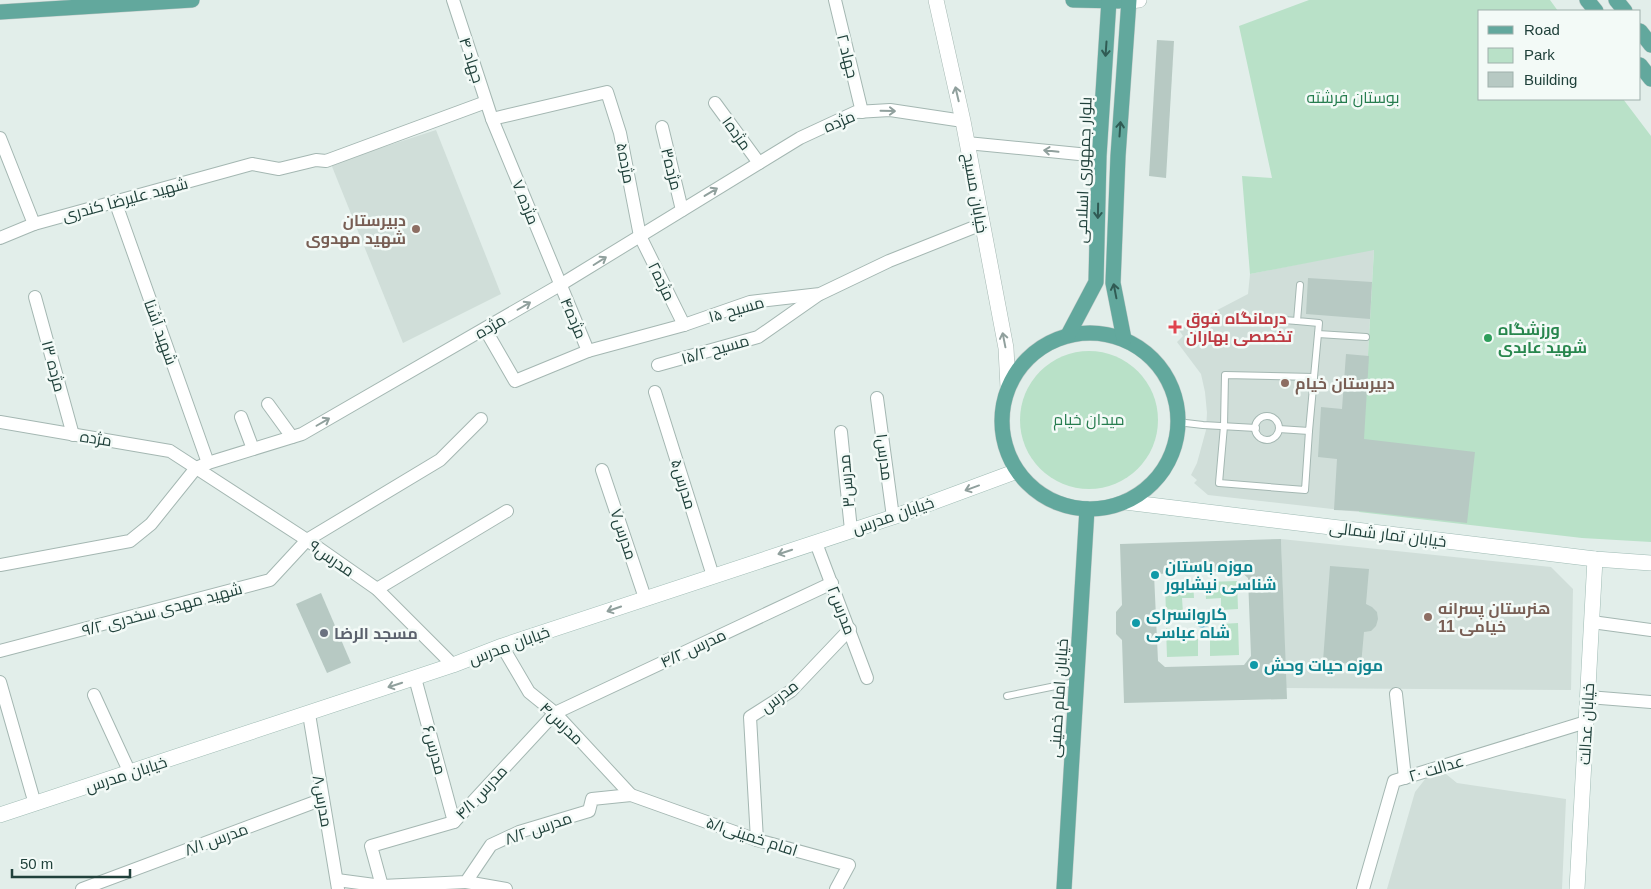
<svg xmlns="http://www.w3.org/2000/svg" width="1651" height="889" viewBox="0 0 1651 889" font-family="Helvetica,Cairo,sans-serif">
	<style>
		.built { fill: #d0ded9 }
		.green { fill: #b9e1c8 }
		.water { fill: #85c4d9 }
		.building { fill: #b7c9c3; fill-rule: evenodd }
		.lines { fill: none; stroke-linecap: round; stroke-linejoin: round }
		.service-casing { stroke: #a4b7b2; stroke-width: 8 }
		.minor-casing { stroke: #a4b7b2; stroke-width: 14 }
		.tertiary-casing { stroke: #a4b7b2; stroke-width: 16 }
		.secondary-casing { stroke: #9fbbb4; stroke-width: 16 }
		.primary-casing { stroke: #c1cac8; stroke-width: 16 }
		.service { stroke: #fff; stroke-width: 6 }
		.minor { stroke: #fff; stroke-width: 12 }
		.tertiary { stroke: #fff; stroke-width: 15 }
		.secondary { stroke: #fff; stroke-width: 15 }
		.primary { stroke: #62a89d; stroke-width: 15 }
		.oneway { stroke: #305b54 }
		.oneway2 { stroke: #90a09d }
		.education-dot { fill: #8d6e63; stroke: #f3faf7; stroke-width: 2 }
		.health-dot { fill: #e0444e; stroke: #f3faf7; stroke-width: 2 }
		.leisure-dot { fill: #2e9e5b; stroke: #f3faf7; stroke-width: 2 }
		.culture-dot { fill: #0f9aa8; stroke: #f3faf7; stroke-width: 2 }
		.worship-dot { fill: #6b7280; stroke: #f3faf7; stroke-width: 2 }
		.labels { text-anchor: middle; stroke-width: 5; stroke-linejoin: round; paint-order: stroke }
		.street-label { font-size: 16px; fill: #20413b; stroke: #f3faf7 }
		.park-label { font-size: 16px; fill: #267d4f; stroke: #f3faf7 }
		.education-label { font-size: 16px; font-weight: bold; fill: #785e54; stroke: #f3faf7; text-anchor: start }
		.health-label { font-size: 16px; font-weight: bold; fill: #be3a42; stroke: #f3faf7; text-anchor: start }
		.leisure-label { font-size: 16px; font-weight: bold; fill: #27864d; stroke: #f3faf7; text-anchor: start }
		.culture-label { font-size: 16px; font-weight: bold; fill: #0d838f; stroke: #f3faf7; text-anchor: start }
		.worship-label { font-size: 16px; font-weight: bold; fill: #5b616d; stroke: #f3faf7; text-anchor: start }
	</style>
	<rect width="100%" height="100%" fill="#e2eeea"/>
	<g class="built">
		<polygon points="436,130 501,294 403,343 331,164"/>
		<polygon points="1374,249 1359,512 1208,495 1194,483 1197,480 1191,475 1197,463 1206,430 1207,413 1205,392 1201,374 1177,342 1183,336 1179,330 1248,294 1250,274"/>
		<polygon points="1281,539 1551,567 1573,589 1571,690 1286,688"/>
		<polygon points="1446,774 1457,783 1566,799 1562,889 1387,889 1415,792 1426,778"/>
	</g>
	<g class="green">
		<polygon points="1309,0 1550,0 1558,11 1480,11 1480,99 1623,99 1651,136 1651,542 1582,538 1359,512 1374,250 1250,274 1242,176 1272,178 1239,26"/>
		<circle cx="1089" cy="420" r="69"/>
		<polygon points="1193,581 1194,598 1182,598 1183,613 1166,614 1165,582"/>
		<polygon points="1237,581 1238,609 1221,610 1221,598 1206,599 1205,582"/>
		<polygon points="1238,623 1239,655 1210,656 1210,639 1222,639 1221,624"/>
		<polygon points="1166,628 1182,628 1183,639 1198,639 1198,656 1167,657"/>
	</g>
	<circle class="water" cx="1203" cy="619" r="9"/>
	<g class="building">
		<polygon points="1157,40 1174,41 1166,178 1149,176"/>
		<polygon points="1308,278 1372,282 1370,319 1306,314"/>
		<polygon points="1346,354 1369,356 1364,439 1475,452 1467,523 1359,511 1334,510 1337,459 1318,457 1321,407 1342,409"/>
		<path d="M1281,539l6,160 -163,4 -2,-63 -6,-6v-22l6,-7 -2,-61zM1240,571l8,7 3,78 -7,9 -79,2 -7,-6 -4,-87z"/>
		<polygon points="1330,566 1369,569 1366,604 1372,607 1377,612 1378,619 1376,626 1371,631 1364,632 1361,665 1323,661"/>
		<polygon points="321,593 351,663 327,673 296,604"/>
	</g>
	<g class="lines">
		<g class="service-casing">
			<g id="service">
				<polyline points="1269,319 1297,321"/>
				<polyline points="1318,334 1366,337"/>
				<circle cx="1267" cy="428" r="12"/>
				<polyline points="1177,422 1203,425 1256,428"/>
				<polyline points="1279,429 1309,431 1319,323 1297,321 1300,285"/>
				<polyline points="1309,431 1305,490 1219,483 1224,426 1225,375 1314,377"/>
				<polyline points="1007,696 1075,682"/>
			</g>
		</g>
		<g class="minor-casing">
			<g id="minor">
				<polyline points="453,0 492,119 588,351"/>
				<polyline points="835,0 862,112"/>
				<polyline points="715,103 759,163"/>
				<polyline points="492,119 607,92 620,133 640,236 684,325"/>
				<polyline points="662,127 682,210"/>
				<polyline points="0,138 34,224"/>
				<polyline points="967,143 1099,156"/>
				<polyline points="115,201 208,463"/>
				<polyline points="0,238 34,224 252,164 279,169 316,160 326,161 486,102"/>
				<polyline points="35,297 73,435"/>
				<polyline points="485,329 515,381 588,351 684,325 750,302 820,294 889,261 982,224"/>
				<polyline points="658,365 758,337 818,295"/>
				<polyline points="655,392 713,576"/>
				<polyline points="877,398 893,517"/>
				<polyline points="268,404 292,437"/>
				<polyline points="241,417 253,449"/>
				<polyline points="0,422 170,451 307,540 377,589 453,665"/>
				<polyline points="841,432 851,530"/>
				<polyline points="602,470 645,598"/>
				<polyline points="816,543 867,678"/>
				<polyline points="0,565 130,541 151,524 196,468 208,463 302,434 560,285 800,138 856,112 890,110 963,121"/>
				<polyline points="377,589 507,511"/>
				<polyline points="1592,622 1651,630"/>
				<polyline points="502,646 529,692 555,713 631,795"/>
				<polyline points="0,651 270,580 307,540 440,460 481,419"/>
				<polyline points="415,678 454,822"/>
				<polyline points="0,682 35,804"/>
				<polyline points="1396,694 1405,778"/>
				<polyline points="94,695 130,773"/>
				<polyline points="1588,697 1651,702"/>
				<polyline points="309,714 338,889"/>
				<polyline points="757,840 750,717 791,691 850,629"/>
				<polyline points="337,880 382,886 466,882 491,845 519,832 589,811 592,799 631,795 757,840 849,865 836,889"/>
				<polyline points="466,882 506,889"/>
				<polyline points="382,886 371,846 454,822 555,713 832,583"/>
				<polyline points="82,889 323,799"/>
				<polyline points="1363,889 1394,781 1586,722"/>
			</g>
		</g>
		<g class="tertiary-casing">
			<g id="tertiary">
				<polyline points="936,0 963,121 1006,348 1008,388"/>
				<polyline points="1129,1 1139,0"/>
			</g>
		</g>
		<g class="secondary-casing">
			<g id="secondary">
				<polyline points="1125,502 1595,559 1651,563"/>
				<polyline points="0,815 453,665 502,646 893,517 1017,471"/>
				<polyline points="1577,889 1595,559"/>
			</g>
		</g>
		<g class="primary-casing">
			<g id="primary">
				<polyline points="1073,0 1119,1"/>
				<polyline points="1587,0 1596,11"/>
				<polyline points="1616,0 1625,11"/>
				<polyline points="0,12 192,0"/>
				<polyline points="1640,31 1651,45"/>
				<polyline points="1640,65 1651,79"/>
				<circle cx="1090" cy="421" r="88"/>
				<polyline points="1068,335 1096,282 1099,156 1109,0"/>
				<polyline points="1124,339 1113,283 1118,156 1129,0"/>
				<polyline points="1064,889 1087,509"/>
			</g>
		</g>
		<use href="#service" class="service"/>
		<use href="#minor" class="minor"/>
		<use href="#tertiary" class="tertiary"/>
		<use href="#secondary" class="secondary"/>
		<use href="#primary" class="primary"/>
	</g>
	<defs><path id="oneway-shaft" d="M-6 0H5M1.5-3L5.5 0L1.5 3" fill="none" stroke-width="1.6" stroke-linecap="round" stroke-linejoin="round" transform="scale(1.25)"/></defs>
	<g class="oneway">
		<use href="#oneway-shaft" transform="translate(1106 49) rotate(94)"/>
		<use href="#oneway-shaft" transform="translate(1120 129) rotate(-86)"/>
		<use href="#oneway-shaft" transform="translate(1098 211) rotate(91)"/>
		<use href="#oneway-shaft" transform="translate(1115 291) rotate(-101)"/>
	</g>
	<g class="oneway2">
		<use href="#oneway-shaft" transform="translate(957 94) rotate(-103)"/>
		<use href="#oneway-shaft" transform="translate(888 111) rotate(1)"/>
		<use href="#oneway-shaft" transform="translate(1051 151) rotate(-174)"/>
		<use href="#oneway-shaft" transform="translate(711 192) rotate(-31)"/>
		<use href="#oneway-shaft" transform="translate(600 261) rotate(-32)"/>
		<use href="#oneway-shaft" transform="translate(524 306) rotate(-30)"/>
		<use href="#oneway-shaft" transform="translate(1004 340) rotate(-101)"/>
		<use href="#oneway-shaft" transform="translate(323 422) rotate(-30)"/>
		<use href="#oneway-shaft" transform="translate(972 488) rotate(160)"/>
		<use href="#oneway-shaft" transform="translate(785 552) rotate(162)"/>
		<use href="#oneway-shaft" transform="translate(614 609) rotate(161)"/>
		<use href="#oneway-shaft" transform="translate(395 685) rotate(162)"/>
	</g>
	<g class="education-dot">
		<circle cx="416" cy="229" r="5"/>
		<circle cx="1285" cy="383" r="5"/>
		<circle cx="1428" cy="617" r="5"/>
	</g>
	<path class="health-dot" d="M1172.5 319.5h5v5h5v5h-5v5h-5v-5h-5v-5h5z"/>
	<circle class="leisure-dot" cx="1488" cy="338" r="5"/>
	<g class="culture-dot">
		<circle cx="1155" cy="575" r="5"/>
		<circle cx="1136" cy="623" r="5"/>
		<circle cx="1254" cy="665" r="5"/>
	</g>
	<circle class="worship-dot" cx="324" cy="633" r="5"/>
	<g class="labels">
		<g class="street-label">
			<text transform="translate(848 56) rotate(76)" y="6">جهاد ۲</text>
			<text transform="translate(472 60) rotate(72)" y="6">جهاد ۴</text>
			<text transform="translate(839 121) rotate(-23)" y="6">مژده</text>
			<text transform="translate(737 133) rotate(54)" y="6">مژده۱</text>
			<text transform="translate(626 163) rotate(79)" y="6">مژده۵</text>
			<text transform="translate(672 169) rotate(76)" y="6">مژده۳</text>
			<text transform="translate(1083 170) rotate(-88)" y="6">بلوار جمهوری اسلامی</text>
			<text transform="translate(976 193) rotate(80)" y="6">خیابان مسیح</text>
			<text transform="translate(125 199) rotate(-15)" y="6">شهید علیرضا کندری</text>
			<text transform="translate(526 202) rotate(68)" y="6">مژده ۷</text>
			<text transform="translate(662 281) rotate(64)" y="6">مژده۲</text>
			<text transform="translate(736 309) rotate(-16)" y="6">مسیح ۱۵</text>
			<text transform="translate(574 318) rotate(67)" y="6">مژده۴</text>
			<text transform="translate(490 326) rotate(-30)" y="6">مژده</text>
			<text transform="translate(161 332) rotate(70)" y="6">شهبد آشنا</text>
			<text transform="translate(715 349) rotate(-16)" y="6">مسیح ۱۵/۲</text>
			<text transform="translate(54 366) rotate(75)" y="6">مژده ۱۳</text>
			<text transform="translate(96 438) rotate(9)" y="6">مژده</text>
			<text transform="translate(885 457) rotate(83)" y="6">مدرس۱</text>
			<text transform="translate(846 481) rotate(-95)" y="6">مدرس۳</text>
			<text transform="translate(684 484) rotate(73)" y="6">مدرس۵</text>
			<text transform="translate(893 515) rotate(-19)" y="6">خیابان مدرس</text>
			<text transform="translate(624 534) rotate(72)" y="6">مدرس۷</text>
			<text transform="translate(1388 534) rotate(7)" y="6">خیابان تمار شمالی</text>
			<text transform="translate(332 558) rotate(35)" y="6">مدرس۹</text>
			<text transform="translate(162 609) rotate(-15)" y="6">شهید مهدی سخدری ۹/۲</text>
			<text transform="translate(842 610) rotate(69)" y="6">مدرس۲</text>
			<text transform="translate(509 645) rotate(-20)" y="6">خیابان مدرس</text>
			<text transform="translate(693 648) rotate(-25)" y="6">مدرس ۴/۲</text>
			<text transform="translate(779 696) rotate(-37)" y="6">مدرس</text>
			<text transform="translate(1058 698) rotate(-86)" y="6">خیابان امام خمینی</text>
			<text transform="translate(562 723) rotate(44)" y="6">مدرس۴</text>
			<text transform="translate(1586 724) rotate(-87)" y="6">خیابان عدالت</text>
			<text transform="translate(435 750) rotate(75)" y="6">مدرس۶</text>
			<text transform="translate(1436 768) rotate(-17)" y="6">عدالت ۲۰</text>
			<text transform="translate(126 774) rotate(-18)" y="6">خیابان مدرس</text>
			<text transform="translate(481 792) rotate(-47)" y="6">مدرس ۴/۱</text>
			<text transform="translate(323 801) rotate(80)" y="6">مدرس۸</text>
			<text transform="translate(538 828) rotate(-19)" y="6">مدرس ۸/۲</text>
			<text transform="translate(752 836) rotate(18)" y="6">امام خمینی۵/۱</text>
			<text transform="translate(216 839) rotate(-20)" y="6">مدرس ۸/۱</text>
		</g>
		<g class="park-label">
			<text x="1353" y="103">بوستان فرشته</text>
			<text x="1089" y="425">میدان خیام</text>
		</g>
		<g class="education-label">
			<text x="406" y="226" text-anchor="end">دبیرستان<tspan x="406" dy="18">شهید مهدوی</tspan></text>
			<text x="1295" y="389">دبیرستان خیام</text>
			<text x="1438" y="614">هنرستان پسرانه<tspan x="1438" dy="18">خیامی 11</tspan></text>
		</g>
		<g class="health-label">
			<text x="1186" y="324">درمانگاه فوق<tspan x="1186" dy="18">تخصصی بهاران</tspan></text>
		</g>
		<g class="leisure-label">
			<text x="1498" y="335">ورزشگاه<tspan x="1498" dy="18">شهید عابدی</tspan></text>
		</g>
		<g class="culture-label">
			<text x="1165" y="572">موزه باستان<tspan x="1165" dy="18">شناسی نیشابور</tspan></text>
			<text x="1146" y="620">کاروانسرای<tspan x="1146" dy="18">شاه عباسی</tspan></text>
			<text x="1264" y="671">موزه حیات وحش</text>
		</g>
		<g class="worship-label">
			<text x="334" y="639">مسجد الرضا</text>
		</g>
	</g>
	<rect x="1478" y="10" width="162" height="90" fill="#f3faf7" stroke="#9fb0ac"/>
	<rect x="1488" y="26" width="25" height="8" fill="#62a89d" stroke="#9fb0ac"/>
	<text x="1524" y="35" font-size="15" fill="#20413b">Road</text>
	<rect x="1488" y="48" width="25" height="15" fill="#b9e1c8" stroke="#9fb0ac"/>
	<text x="1524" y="60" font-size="15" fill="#20413b">Park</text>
	<rect x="1488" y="72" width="25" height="15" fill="#b7c9c3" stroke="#9fb0ac"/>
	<text x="1524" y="85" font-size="15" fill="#20413b">Building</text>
	<path d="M12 869v8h118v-8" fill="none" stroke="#20413b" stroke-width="2.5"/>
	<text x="20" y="869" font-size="15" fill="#20413b" stroke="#f3faf7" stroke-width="4" paint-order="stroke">50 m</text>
</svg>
